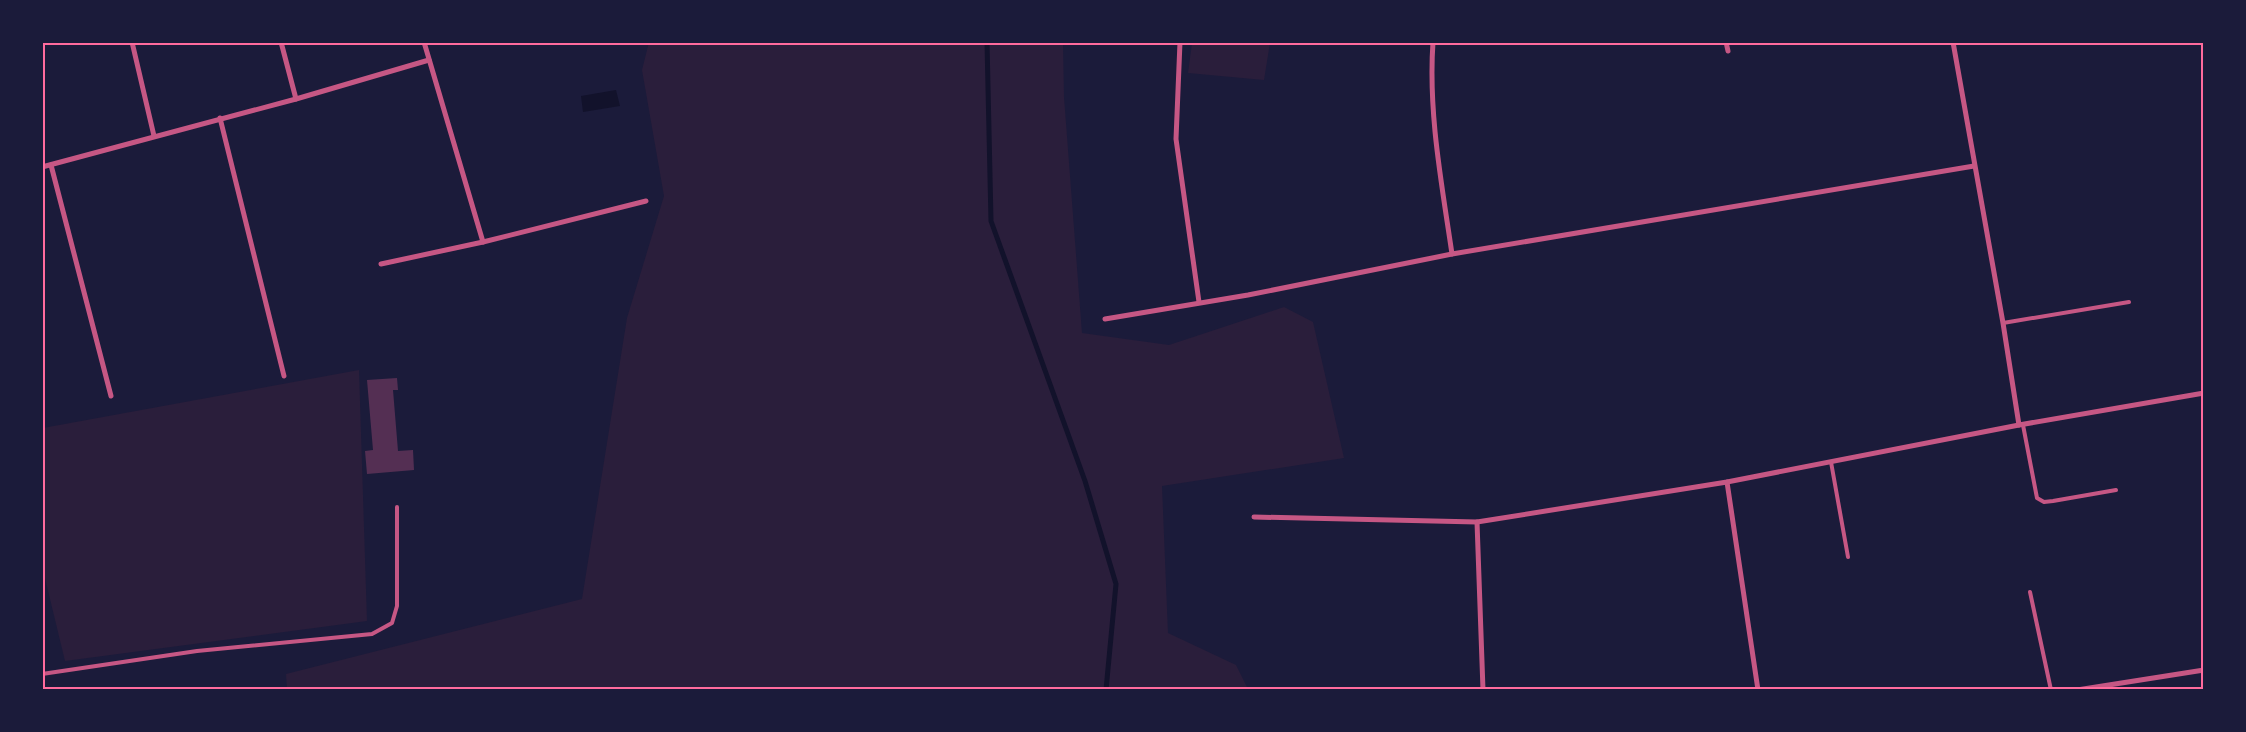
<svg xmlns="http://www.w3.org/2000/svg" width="2246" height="732" viewBox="0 0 2246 732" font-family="'PT Sans Narrow',sans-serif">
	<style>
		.green { fill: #2a1e3b }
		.water { fill: #12122b }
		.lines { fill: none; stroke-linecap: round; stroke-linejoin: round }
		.stream { stroke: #12122b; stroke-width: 5 }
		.building { fill: #542f53 }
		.service { stroke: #c65784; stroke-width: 4 }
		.minor { stroke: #c65784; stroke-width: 5 }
		.neatline { fill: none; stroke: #ff6b9d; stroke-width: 2 }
	</style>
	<rect width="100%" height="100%" fill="#1b1b3a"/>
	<g class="green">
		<polygon points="649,42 1063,43 1064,97 1082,333 1169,345 1284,307 1313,322 1344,458 1162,486 1168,633 1236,665 1248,689 287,689 286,674 582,599 627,318 664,196 642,70"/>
		<polygon points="1192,43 1270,43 1264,80 1188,73"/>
		<polygon points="359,370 367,621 65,661 43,570 43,428"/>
	</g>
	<polygon class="water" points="616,90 620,106 583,112 581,96"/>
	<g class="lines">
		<polyline class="stream" points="987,42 991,221 1085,481 1116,584 1106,690"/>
	</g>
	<polygon class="building" points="397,378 398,390 393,390 398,451 413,450 414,470 367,474 365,451 373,450 367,380"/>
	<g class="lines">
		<g class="service">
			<polyline points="2003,323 2129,302"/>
			<polyline points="2023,425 2037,498 2044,502 2053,501 2116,490"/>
			<polyline points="1831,462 1848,557"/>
			<polyline points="2030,592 2051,690"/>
			<polyline points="42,674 197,651 372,634 392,623 397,606 397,507"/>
		</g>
		<g class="minor">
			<polyline points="132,42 154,136"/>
			<polyline points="281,42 296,99"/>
			<polyline points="424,42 483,242"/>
			<polyline points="1180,42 1176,139 1199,302"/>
			<path d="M1433,42c-5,71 9,143 19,212"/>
			<polyline points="1726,42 1728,51"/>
			<polyline points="1953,42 2003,323 2019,425"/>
			<polyline points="220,118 284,376"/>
			<polyline points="51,165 111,396"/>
			<polyline points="42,167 296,99 429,60"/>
			<polyline points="381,264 483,242 646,201"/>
			<polyline points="1105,319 1248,295 1452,254 1974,166"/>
			<polyline points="1727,482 1758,690"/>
			<polyline points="1254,517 1477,522 1727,482 2019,425 2204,393"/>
			<polyline points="1477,522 1483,690"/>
			<polyline points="2077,690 2204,670"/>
		</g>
	</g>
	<rect width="2246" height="732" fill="none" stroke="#1b1b3a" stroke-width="88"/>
	<rect x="44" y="44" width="2158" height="644" class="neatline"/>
</svg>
